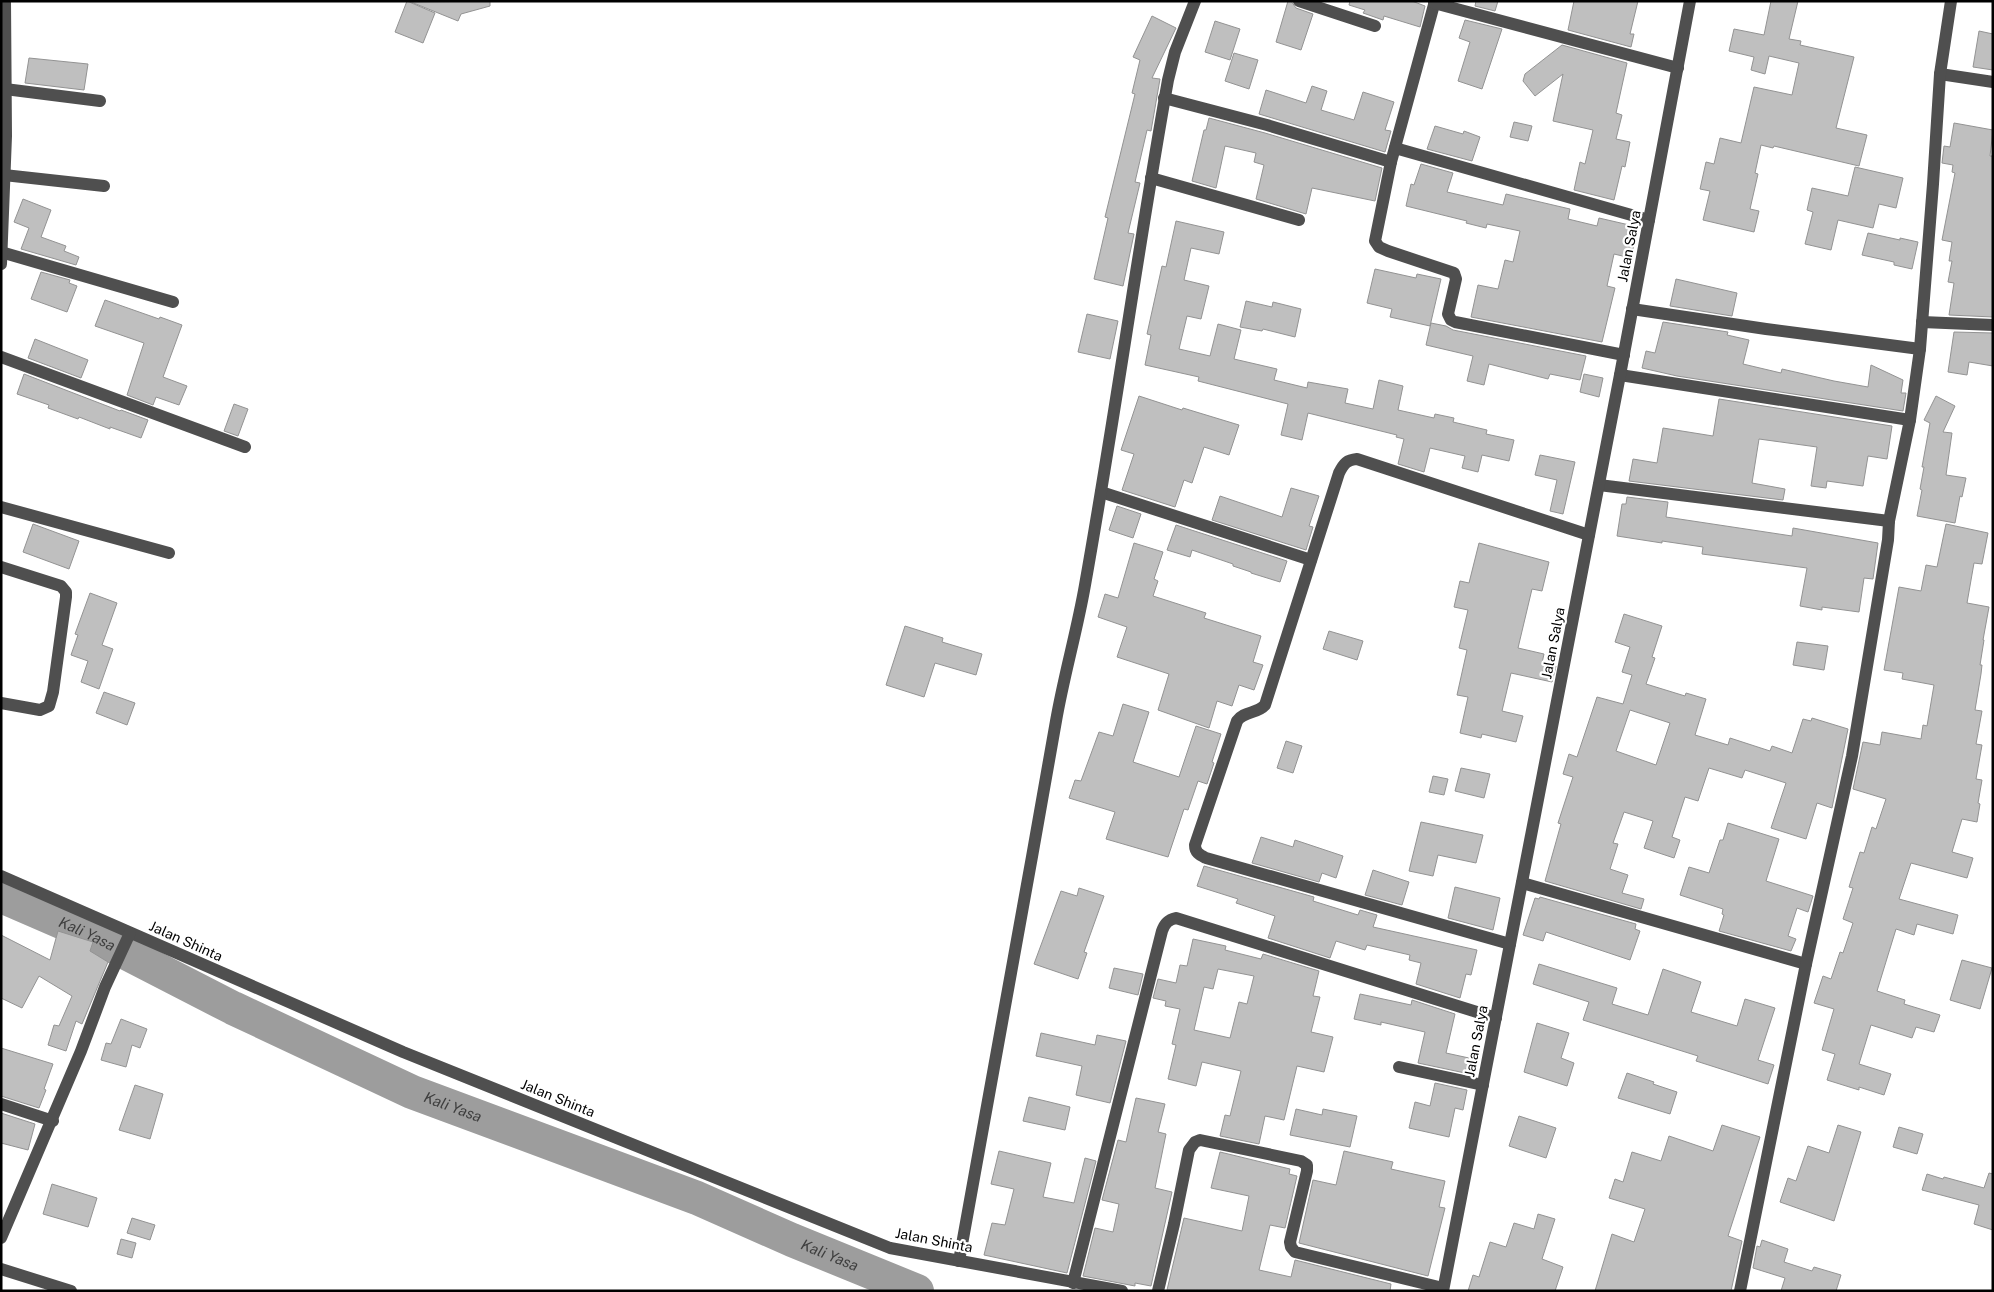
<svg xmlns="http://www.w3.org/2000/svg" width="1994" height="1292" viewBox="0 0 1994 1292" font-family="'Public Sans',sans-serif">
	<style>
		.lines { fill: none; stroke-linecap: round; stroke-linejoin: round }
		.river { stroke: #9d9d9d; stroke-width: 34 }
		.building { fill: #bfbfbf; stroke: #939393; fill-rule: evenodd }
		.minor { stroke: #4f4f4f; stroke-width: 12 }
		.labels { text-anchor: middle; stroke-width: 4.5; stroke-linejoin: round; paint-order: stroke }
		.street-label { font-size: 14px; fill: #000; stroke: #fff }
		.water-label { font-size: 15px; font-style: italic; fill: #3e3e3e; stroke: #fff }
	</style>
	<rect width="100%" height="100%" fill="#fff"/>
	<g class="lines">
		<path class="river" id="s1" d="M1,896l90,39 142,73 179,84 285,106 95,42 125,51"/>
	</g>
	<g class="building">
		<polygon points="407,1 435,13 423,43 395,32"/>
		<polygon points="490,1 490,6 461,14 458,21 411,2"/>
		<polygon points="1288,1 1291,1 1296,8 1313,14 1301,50 1276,42"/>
		<polygon points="1350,1 1412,1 1425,6 1420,27 1384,16 1383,20 1363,13 1365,10 1349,5"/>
		<polygon points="1476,1 1498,1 1495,11 1475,6"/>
		<polygon points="1574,1 1638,1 1630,34 1634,34 1631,47 1568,30"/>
		<polygon points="1771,1 1798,1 1789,39 1801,41 1800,45 1854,57 1836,128 1867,135 1859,166 1774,146 1773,148 1761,145 1755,173 1758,174 1750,209 1759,211 1754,232 1703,220 1710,191 1700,189 1706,162 1714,164 1720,138 1741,143 1754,87 1792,95 1799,63 1769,56 1765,74 1751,70 1754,57 1729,51 1734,29 1764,35"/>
		<polygon points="1152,16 1176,28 1152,78 1160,79 1151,131 1147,130 1135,182 1140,183 1128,233 1134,234 1123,286 1094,279 1108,218 1105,217 1135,94 1132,93 1140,60 1133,57"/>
		<polygon points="1465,20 1502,29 1482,89 1458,81 1470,42 1459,38"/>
		<polygon points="1215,21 1240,29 1230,60 1205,52"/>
		<polygon points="1979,31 1993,34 1993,70 1973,67"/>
		<polygon points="1562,45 1627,63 1616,113 1622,115 1616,139 1630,142 1625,167 1622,166 1614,200 1574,190 1580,162 1585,164 1593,130 1553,121 1563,74 1535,96 1523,81 1525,74"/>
		<polygon points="1234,53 1258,60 1249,89 1225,81"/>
		<polygon points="29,58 88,64 84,90 25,83"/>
		<polygon points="1312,86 1327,91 1321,110 1354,120 1363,92 1394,102 1385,130 1391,131 1385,152 1259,114 1266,90 1306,103"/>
		<polygon points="1209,118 1265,133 1382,168 1375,201 1312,188 1306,214 1256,199 1264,165 1254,162 1256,153 1225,146 1216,188 1192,181 1204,130 1206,130"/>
		<polygon points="1514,122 1532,126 1528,141 1510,137"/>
		<polygon points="1954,123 1993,130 1990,156 1993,156 1993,317 1949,315 1954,283 1948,282 1952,261 1949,261 1952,242 1942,240 1955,173 1952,172 1953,165 1942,163 1944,146 1950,147"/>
		<polygon points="1435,126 1463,134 1464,131 1480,137 1472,161 1427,149"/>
		<polygon points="1421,164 1453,173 1447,192 1503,205 1506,194 1570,209 1568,219 1597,226 1599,218 1638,227 1631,258 1614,254 1607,286 1615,288 1602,342 1471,317 1478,285 1498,289 1505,260 1513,262 1520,231 1487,224 1486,228 1466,223 1467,221 1406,206 1411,184 1414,185"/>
		<polygon points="1855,167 1903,178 1896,208 1879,204 1873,228 1838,220 1831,250 1805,244 1813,212 1807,210 1812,188 1848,196"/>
		<polygon points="23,199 51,210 41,237 66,246 64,251 79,257 76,265 21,249 29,228 14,222"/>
		<polygon points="1176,221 1224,232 1219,254 1191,248 1184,280 1209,286 1201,319 1187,316 1179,349 1210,356 1218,324 1241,330 1234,359 1277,369 1274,380 1307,388 1308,382 1348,389 1345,403 1373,409 1379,380 1403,386 1398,410 1434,418 1435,414 1454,418 1453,422 1487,430 1486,434 1514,440 1509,461 1482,455 1478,472 1462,468 1465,456 1430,448 1424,472 1398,464 1404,439 1396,437 1397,435 1308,413 1302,440 1281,435 1288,404 1198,381 1199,377 1145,365 1151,335 1147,334 1162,266 1166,267"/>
		<polygon points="1868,233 1900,240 1900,238 1918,242 1912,269 1894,265 1894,262 1862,255"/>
		<polygon points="1375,269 1416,278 1417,274 1441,279 1430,326 1390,317 1392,309 1367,303"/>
		<polygon points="41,272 70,280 69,283 77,286 67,312 31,299"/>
		<polygon points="1676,279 1737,293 1732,316 1670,306"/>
		<polygon points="105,300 159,319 160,317 182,325 163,377 187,386 179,405 156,397 153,405 127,395 144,343 95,326"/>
		<polygon points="1246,301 1272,307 1273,302 1301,309 1295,337 1263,329 1262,331 1240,327"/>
		<polygon points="1087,314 1118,321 1110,359 1078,352"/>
		<polygon points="1663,322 1728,332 1727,335 1749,340 1743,364 1781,373 1782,369 1834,381 1868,387 1871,365 1903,380 1901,393 1906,393 1903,411 1677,376 1642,368 1646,351 1655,353"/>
		<polygon points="1431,323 1446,326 1453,330 1586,356 1580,380 1550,374 1548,379 1489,364 1484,385 1467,381 1473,356 1426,345"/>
		<polygon points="1954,332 1993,333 1993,366 1969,362 1967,375 1948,372"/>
		<polygon points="35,339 88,360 81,378 28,358"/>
		<polygon points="24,374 120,411 121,410 148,420 141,438 110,427 110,429 79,417 78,419 48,408 49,405 17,394"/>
		<polygon points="1584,374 1603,378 1599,397 1580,392"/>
		<polygon points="1139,396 1182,410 1183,408 1239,425 1229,455 1204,447 1192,483 1184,480 1175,507 1122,490 1134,454 1121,450"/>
		<polygon points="1936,396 1955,406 1943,432 1952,433 1946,475 1966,478 1962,497 1960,496 1955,523 1917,516 1922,490 1920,489 1924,467 1922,467 1930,423 1924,420"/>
		<polygon points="1719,399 1892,426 1887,459 1868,456 1863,486 1827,481 1826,488 1811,486 1817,447 1759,439 1752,483 1785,489 1783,500 1629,481 1633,459 1657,463 1663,428 1713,436"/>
		<polygon points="234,404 248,409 238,436 224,431"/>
		<polygon points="1540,455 1575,462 1563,514 1550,511 1557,480 1535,475"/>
		<polygon points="1291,488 1319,496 1309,526 1313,527 1306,550 1212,520 1220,496 1282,517"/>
		<polygon points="1627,497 1668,502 1666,517 1792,536 1793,528 1878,543 1873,579 1864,578 1859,612 1822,607 1822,610 1800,606 1807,568 1702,554 1703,547 1662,541 1662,543 1617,536 1622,504 1626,504"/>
		<polygon points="1117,506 1141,514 1133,538 1109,530"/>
		<polygon points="33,524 79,541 69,569 23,552"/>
		<polygon points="1946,524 1988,533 1982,564 1974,563 1967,603 1989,607 1983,640 1984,640 1980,665 1982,665 1981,674 1975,710 1982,711 1976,744 1982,745 1976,779 1982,780 1978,803 1980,804 1977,822 1962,819 1952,852 1973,858 1967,878 1911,863 1899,899 1958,915 1953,934 1917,924 1914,935 1896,929 1877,991 1905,1000 1904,1004 1940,1015 1934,1032 1916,1027 1912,1038 1871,1025 1859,1064 1891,1074 1884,1095 1859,1087 1859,1090 1827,1080 1835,1054 1822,1050 1834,1009 1814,1003 1823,976 1831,979 1840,952 1843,953 1853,923 1843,919 1853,888 1849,887 1860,852 1864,853 1872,827 1876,829 1886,799 1853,789 1863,742 1880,745 1882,732 1921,739 1923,725 1927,726 1934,685 1902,679 1903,673 1884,670 1899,587 1921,591 1926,565 1937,567"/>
		<polygon points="1176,525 1287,561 1280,582 1251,573 1251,572 1233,566 1233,564 1192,550 1190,557 1167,550"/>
		<polygon points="1134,543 1163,552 1154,579 1158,581 1153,596 1206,613 1204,618 1261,636 1253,662 1263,665 1254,690 1239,685 1232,706 1217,701 1209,728 1158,710 1169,674 1117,657 1127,627 1098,617 1105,594 1118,598"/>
		<polygon points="1479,543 1549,562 1542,591 1532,589 1518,648 1544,654 1542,663 1556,666 1552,682 1511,673 1502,711 1523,716 1516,742 1482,734 1481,738 1460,733 1468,697 1457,695 1467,650 1459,648 1468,610 1454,607 1460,581 1469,583"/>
		<polygon points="90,593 117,603 102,645 113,649 99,689 81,682 88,661 71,655 78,635 75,634"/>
		<path d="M1624,614l38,12 -10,31 3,1 -9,26 39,12 1,-3 20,6 -11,36 33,10 2,-7 40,13 2,-5 20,7 11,-34 8,2 1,-3 36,11 -16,79 -15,-5 -11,36 -35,-11 15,-45 -41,-13 -3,8 -33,-10 -11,33 -13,-4 -13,40 8,3 -6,18 -30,-10 9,-27 -29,-9 -11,31 5,1 -8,25 18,6 -6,18 22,6 -3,10 -96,-28 16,-57 -3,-1 15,-46 -10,-3 6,-20 8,3 20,-60 26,7 9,-29 -10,-3 8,-25 -15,-5zM1630,710l40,13 -14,42 -40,-14z"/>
		<polygon points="905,626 943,638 942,642 982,654 976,675 935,663 924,697 886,685"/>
		<polygon points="1329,631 1363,641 1357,660 1323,649"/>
		<polygon points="1797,642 1828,646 1824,670 1793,665"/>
		<polygon points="104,692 135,703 127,725 96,713"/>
		<polygon points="1123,704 1149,712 1133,762 1179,777 1196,726 1221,734 1212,762 1214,763 1207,784 1198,781 1188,810 1184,809 1168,857 1106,839 1115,812 1069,798 1075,780 1081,781 1099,732 1113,736"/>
		<polygon points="1286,741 1302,746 1293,773 1277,768"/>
		<polygon points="1461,768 1490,774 1484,798 1455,791"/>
		<polygon points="1433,776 1448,779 1444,795 1429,792"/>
		<polygon points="1421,822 1483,835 1476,863 1438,855 1433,876 1409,871"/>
		<polygon points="1728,823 1779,839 1766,881 1813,896 1808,912 1797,908 1788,936 1796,939 1791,951 1719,931 1724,915 1722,914 1723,909 1680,895 1689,867 1709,873 1720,840 1723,840"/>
		<polygon points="1261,837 1293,847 1295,840 1343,856 1336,878 1322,873 1319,882 1252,863"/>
		<polygon points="1204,866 1314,897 1313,901 1358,915 1360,910 1377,915 1373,927 1477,950 1471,975 1466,974 1460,998 1416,984 1421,963 1409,960 1410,955 1367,945 1365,950 1336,941 1330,958 1268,938 1275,916 1236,903 1238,899 1197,886"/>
		<polygon points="1373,870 1409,882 1402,905 1365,895"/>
		<polygon points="1455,887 1500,898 1493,930 1448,918"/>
		<polygon points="1079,888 1104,896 1084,952 1087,953 1078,979 1034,964 1061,891 1077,896"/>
		<polygon points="1540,897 1636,924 1635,929 1640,931 1630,960 1546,932 1543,941 1523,935 1535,898 1539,899"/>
		<polygon points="58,931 93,942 90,951 108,962 82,1024 76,1021 66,1051 48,1045 54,1025 59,1026 72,996 39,976 22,1008 1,998 1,935 50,960"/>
		<path d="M1193,939l33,7 -1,4 36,9 2,-5 56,17 -6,25 7,1 -9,35 22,5 -9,35 -27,-6 -13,54 -19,-4 -6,28 -39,-8 5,-21 5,1 11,-45 -39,-9 -6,24 -28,-7 8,-34 -4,-1 8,-35 -15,-3 1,-5 -13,-3 5,-19 18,4 4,-18 7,1zM1218,969l36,7 -7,28 -8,-2 -9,36 -36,-8 10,-43 9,2z"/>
		<polygon points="1962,960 1992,968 1980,1009 1950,1000"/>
		<polygon points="1539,964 1617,988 1612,1004 1648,1015 1663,969 1701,982 1691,1012 1737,1026 1745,999 1775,1008 1758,1060 1774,1065 1768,1084 1696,1061 1698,1056 1583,1020 1589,1002 1533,984"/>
		<polygon points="1114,968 1143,974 1138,995 1109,988"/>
		<polygon points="1360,994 1411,1005 1412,1000 1455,1014 1446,1053 1469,1058 1465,1073 1418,1063 1425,1032 1381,1022 1381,1025 1354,1019"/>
		<polygon points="121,1019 147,1029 140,1048 132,1045 126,1067 101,1060 106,1043 111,1044"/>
		<polygon points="1537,1023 1569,1033 1561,1058 1574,1063 1567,1086 1524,1072"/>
		<polygon points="1041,1033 1095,1045 1097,1035 1126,1041 1110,1103 1076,1095 1082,1066 1036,1056"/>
		<polygon points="1,1048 53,1064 44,1089 46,1090 39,1108 1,1096"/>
		<polygon points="1627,1073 1654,1082 1653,1084 1677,1092 1670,1114 1618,1098"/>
		<polygon points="1435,1083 1467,1090 1463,1110 1455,1108 1449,1137 1409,1128 1415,1102 1430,1106"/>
		<polygon points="135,1085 163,1094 150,1139 119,1130"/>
		<polygon points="1029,1097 1070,1107 1065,1130 1023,1121"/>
		<polygon points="1136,1098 1165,1104 1158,1132 1166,1134 1155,1188 1172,1192 1151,1286 1135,1283 1135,1286 1083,1276 1095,1228 1113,1232 1119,1204 1102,1200 1118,1140 1126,1142"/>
		<polygon points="1296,1109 1322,1115 1323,1109 1357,1116 1350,1147 1290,1135"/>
		<polygon points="1,1113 35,1124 28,1150 1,1143"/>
		<polygon points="1519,1116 1556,1128 1546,1158 1509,1146"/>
		<polygon points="1722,1125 1760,1137 1728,1236 1742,1241 1731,1291 1595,1291 1612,1234 1634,1242 1645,1209 1609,1198 1615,1179 1623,1182 1632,1152 1661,1161 1669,1136 1713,1151"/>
		<polygon points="1838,1125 1861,1132 1834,1221 1780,1202 1788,1178 1796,1181 1808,1146 1829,1153"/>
		<polygon points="1899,1127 1923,1134 1917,1154 1893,1147"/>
		<polygon points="999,1151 1051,1163 1043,1197 1074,1203 1085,1158 1096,1161 1067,1273 984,1255 992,1223 1005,1225 1014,1189 991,1184"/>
		<polygon points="1344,1151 1393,1162 1391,1169 1445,1181 1439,1207 1445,1208 1428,1276 1299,1243 1313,1180 1336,1185"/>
		<polygon points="1220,1152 1290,1169 1289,1174 1297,1176 1285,1228 1270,1225 1259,1270 1291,1277 1295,1260 1391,1284 1390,1291 1167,1290 1184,1218 1242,1231 1249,1196 1211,1188"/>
		<polygon points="1989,1173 1993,1174 1993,1230 1974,1224 1979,1205 1922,1190 1927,1174 1943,1179 1944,1177 1984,1188"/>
		<polygon points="52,1184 97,1198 88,1227 43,1214"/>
		<polygon points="1538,1214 1555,1219 1542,1259 1563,1267 1555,1291 1468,1291 1473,1275 1479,1277 1490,1242 1506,1247 1514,1223 1534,1229"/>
		<polygon points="132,1218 155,1225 150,1240 127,1233"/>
		<polygon points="121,1239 136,1243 132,1258 117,1254"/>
		<polygon points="1762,1240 1788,1249 1784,1262 1812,1271 1814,1267 1841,1275 1836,1291 1781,1291 1785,1278 1753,1268 1757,1246 1760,1247"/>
	</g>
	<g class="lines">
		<g class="minor">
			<polyline points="1299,1 1375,26"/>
			<polyline points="1435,1 1391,162 1375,241 1379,247 1388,251 1454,273 1456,279 1448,314 1451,320 1455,322 1624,355"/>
			<polyline points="1434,3 1678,68"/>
			<polyline points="1940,74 1993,82"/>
			<polyline points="5,89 100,101"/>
			<polyline points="1164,98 1267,125 1391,162"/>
			<polyline points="1395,148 1649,220"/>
			<polyline points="4,175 104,186"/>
			<polyline points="1151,178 1299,220"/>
			<polyline points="1,252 173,302"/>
			<polyline points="1,264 6,136 5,1"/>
			<polyline points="1632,309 1766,329 1920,349"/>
			<polyline points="1922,322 1993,325"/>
			<polyline points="1,357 245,447"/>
			<polyline points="1620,375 1910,420"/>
			<polyline points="1599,485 1889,521"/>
			<polyline points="1101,492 1311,560"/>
			<polyline points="1,507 169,553"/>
			<polyline points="1,567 61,586 66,592 66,597 53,692 49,706 40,710 1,703"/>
			<polyline points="1,876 403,1052 890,1248 1122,1291"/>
			<polyline points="1522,883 1806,964"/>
			<path d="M1510,944l-304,-86c-6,-3 -11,-5 -11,-13l42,-124c7,-10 20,-7 28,-16l74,-232c5,-10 8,-13 18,-14l232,76"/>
			<polyline points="1399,1067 1483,1085"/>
			<polyline points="1,1104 53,1121"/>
			<polyline points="1,1238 81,1051 105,987 130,933"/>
			<path d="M959,1261c34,-180 65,-360 97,-540 8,-46 21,-90 29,-136 30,-168 53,-337 83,-505l7,-28 20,-51"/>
			<polyline points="1,1269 71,1291"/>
			<path d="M1073,1283l89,-352c3,-8 6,-11 14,-13l320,100"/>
			<polyline points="1158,1291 1174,1224 1189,1150 1195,1142 1200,1140 1301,1161 1307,1165 1307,1171 1290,1242 1291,1247 1295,1252 1443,1288"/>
			<polyline points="1443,1291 1620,375 1690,1"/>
			<polyline points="1740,1291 1806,964 1852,756 1888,540 1889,521 1910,420 1920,349 1933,184 1940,74 1951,1"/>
		</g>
	</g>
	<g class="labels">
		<g class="street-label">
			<text transform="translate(1629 246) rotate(-79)" y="5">Jalan Salya</text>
			<text transform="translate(1553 643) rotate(-79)" y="5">Jalan Salya</text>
			<text transform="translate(186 941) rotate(24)" y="5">Jalan Shinta</text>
			<text transform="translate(1476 1041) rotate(-79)" y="5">Jalan Salya</text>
			<text transform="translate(558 1098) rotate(22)" y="5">Jalan Shinta</text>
			<text transform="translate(934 1240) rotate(11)" y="5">Jalan Shinta</text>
		</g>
		<g class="water-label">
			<text dy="5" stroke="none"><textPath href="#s1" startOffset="94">Kali Yasa</textPath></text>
			<text dy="5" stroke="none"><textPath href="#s1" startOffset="499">Kali Yasa</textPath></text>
			<text dy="5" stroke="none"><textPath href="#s1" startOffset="904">Kali Yasa</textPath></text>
		</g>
	</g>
	<rect width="1994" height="1292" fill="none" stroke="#000000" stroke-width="5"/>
</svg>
